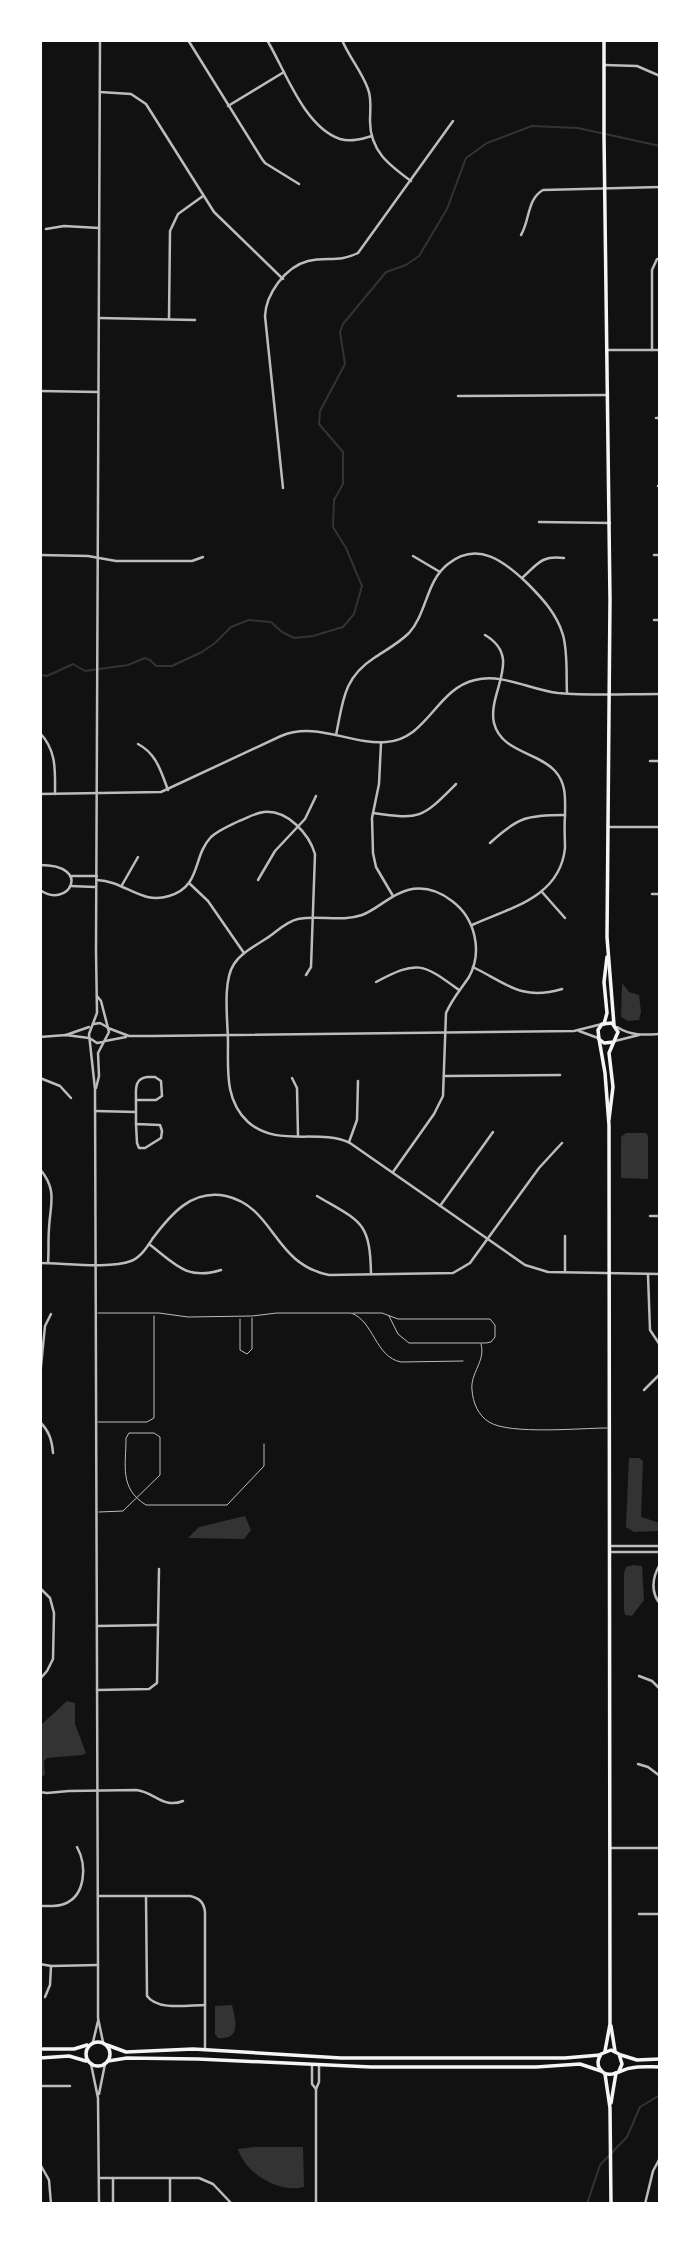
<svg xmlns="http://www.w3.org/2000/svg" width="700" height="2244" viewBox="0 0 700 2244" font-family="'Noto Serif',serif">
	<style>
		.water { fill: #333 }
		.lines { fill: none; stroke-linecap: round; stroke-linejoin: round }
		.stream { stroke: #333; stroke-width: 2 }
		.service { stroke: #bcbcbc; stroke-width: 1 }
		.minor { stroke: #bcbcbc; stroke-width: 2.5 }
		.tertiary { stroke: #bcbcbc; stroke-width: 2.5 }
		.secondary { stroke: #f5f5f5; stroke-width: 3.5 }
	</style>
	<rect width="100%" height="100%" fill="#111"/>
	<g class="water">
		<polygon points="622,983 629,992 639,995 641,1012 639,1020 628,1021 621,1017"/>
		<polygon points="626,1133 646,1133 648,1136 648,1179 621,1178 621,1137"/>
		<polygon points="629,1458 639,1458 643,1461 641,1517 660,1523 659,1531 634,1532 626,1527"/>
		<polygon points="245,1516 251,1530 244,1539 188,1538 199,1527"/>
		<polygon points="633,1565 642,1566 644,1600 632,1616 625,1615 624,1610 624,1573 626,1567"/>
		<polygon points="67,1701 75,1703 75,1724 86,1753 82,1755 47,1758 44,1761 45,1775 40,1777 40,1726"/>
		<path d="M232,2005c4,16 9,35 -14,33l-3,-4v-28z"/>
		<path d="M255,2147h48l1,40c-25,7 -59,-14 -66,-38z"/>
	</g>
	<g class="lines">
		<g class="stream">
			<polyline points="40,675 47,676 73,664 85,671 128,665 145,658 150,660 156,666 172,666 202,652 215,643 231,627 249,620 271,622 282,632 294,638 313,636 343,627 354,614 362,586 346,548 333,527 334,500 343,484 343,452 319,424 320,411 345,364 340,332 343,324 386,272 406,265 419,256 447,209 466,158 487,143 532,126 578,128 660,146"/>
			<polyline points="587,2204 600,2165 627,2137 640,2107 660,2095"/>
		</g>
		<g class="service">
			<path d="M98,1313h61l29,4 64,-1 25,-3h74c23,8 24,44 50,49l62,-1"/>
			<polyline points="353,1313 382,1313 398,1319 490,1319 495,1325 495,1337 491,1342 486,1343 409,1343 398,1334 389,1316"/>
			<polyline points="240,1319 240,1350 247,1354 252,1349 252,1318"/>
			<path d="M481,1344c5,17 -11,29 -9,46 1,13 6,25 17,32 20,13 93,6 118,6"/>
			<polyline points="98,1422 147,1422 154,1418 154,1316"/>
			<path d="M99,1512l24,-1 37,-36v-38l-6,-4h-25l-3,5c0,28 -7,50 20,67h81l37,-39v-22"/>
		</g>
		<g class="minor">
			<polyline points="188,40 262,159 265,163 299,184"/>
			<path d="M267,40c18,30 37,87 73,99 11,3 22,0 32,-3"/>
			<path d="M342,40c7,17 20,32 26,49 4,10 2,21 2,32 0,30 19,44 41,60"/>
			<polyline points="604,65 637,66 660,76"/>
			<polyline points="100,92 131,94 146,104 214,212 283,279"/>
			<polyline points="228,106 284,72"/>
			<polyline points="46,229 64,226 99,228"/>
			<path d="M521,235c9,-15 6,-36 22,-45l117,-3"/>
			<polyline points="99,318 195,320"/>
			<polyline points="169,319 170,231 178,214 203,196"/>
			<polyline points="607,350 660,350"/>
			<polyline points="652,350 652,270 657,259"/>
			<polyline points="458,396 608,395"/>
			<polyline points="656,418 660,418"/>
			<polyline points="658,486 660,486"/>
			<path d="M283,488l-18,-172c1,-22 20,-49 43,-55 19,-5 30,2 50,-8l95,-132"/>
			<polyline points="539,522 610,523"/>
			<polyline points="40,555 88,556 116,561 192,561 203,557"/>
			<polyline points="654,555 660,555"/>
			<polyline points="413,556 440,572"/>
			<path d="M522,578c16,-14 19,-23 42,-20"/>
			<polyline points="654,620 660,620"/>
			<path d="M40,733c17,18 15,38 15,61"/>
			<path d="M336,735c7,-33 7,-57 38,-77 12,-8 25,-15 35,-25 18,-20 17,-52 39,-69 30,-24 57,-2 79,19 15,15 30,31 36,52 5,18 3,39 4,58"/>
			<polyline points="381,743 379,784 372,818 373,853 376,867 393,896"/>
			<path d="M138,744c19,10 23,28 30,46"/>
			<polyline points="650,761 660,761"/>
			<path d="M40,794l121,-2 120,-56c35,-15 70,9 105,6 42,-3 50,-53 89,-62 27,-7 56,10 83,13 34,3 68,1 102,1"/>
			<path d="M373,813c48,7 49,5 83,-29"/>
			<polyline points="608,827 660,827"/>
			<path d="M490,843c28,-26 37,-28 75,-28"/>
			<path d="M40,865c54,0 28,45 0,25"/>
			<polyline points="72,876 97,876"/>
			<path d="M97,880c28,1 44,25 72,16 33,-10 23,-39 42,-59 8,-7 18,-11 28,-16 8,-3 16,-8 25,-9 24,-2 45,22 51,42l-4,113 -5,8"/>
			<polyline points="258,880 275,851 305,819 316,796"/>
			<polyline points="189,883 208,901 244,953"/>
			<polyline points="122,885 138,857"/>
			<polyline points="70,886 95,887"/>
			<polyline points="542,892 565,918"/>
			<polyline points="652,894 660,894"/>
			<path d="M472,925c37,-17 88,-27 93,-77 0,-10 -1,-21 0,-32 0,-16 2,-32 -10,-45 -17,-19 -54,-19 -61,-48 -7,-31 30,-65 -9,-88"/>
			<path d="M473,967c34,17 49,34 89,22"/>
			<path d="M376,982c42,-22 46,-19 83,8"/>
			<polyline points="445,1076 560,1075"/>
			<path d="M147,1077h8l6,4 1,15 -6,4h-20c0,-11 -2,-21 11,-23z"/>
			<polyline points="40,1078 60,1086 71,1098"/>
			<polyline points="292,1078 297,1088 298,1136"/>
			<polyline points="136,1100 136,1124"/>
			<polyline points="95,1111 136,1112"/>
			<polygon points="136,1124 160,1125 162,1131 161,1138 145,1148 139,1148 137,1143"/>
			<polyline points="349,1142 357,1120 358,1081"/>
			<path d="M40,1169c18,22 10,35 9,60 -1,11 0,23 -1,34"/>
			<path d="M393,1172l41,-58 9,-18 3,-83c6,-14 15,-24 23,-36 14,-26 6,-59 -17,-76 -13,-10 -28,-15 -44,-11 -17,4 -30,19 -46,25 -20,7 -43,0 -64,4 -11,2 -22,13 -31,19 -12,8 -26,15 -33,26 -12,18 -6,58 -6,79 0,28 -3,58 20,79 29,26 70,6 102,21l175,122 23,7 112,2"/>
			<path d="M317,1196c44,26 53,25 54,78"/>
			<polyline points="440,1206 493,1132"/>
			<polyline points="650,1216 660,1216"/>
			<polyline points="565,1236 565,1272"/>
			<path d="M149,1244c26,20 38,37 72,26"/>
			<path d="M40,1263c24,0 70,6 91,-2 10,-4 16,-14 22,-23 18,-24 39,-49 73,-42 49,11 47,68 103,79l124,-2 17,-10 69,-95 23,-25"/>
			<polyline points="648,1275 650,1330 660,1345"/>
			<polyline points="40,1376 45,1326 51,1314"/>
			<polyline points="644,1390 660,1374"/>
			<path d="M40,1422c9,9 12,18 13,31"/>
			<polyline points="611,1546 660,1546"/>
			<polyline points="610,1552 660,1552"/>
			<path d="M660,1564c-8,14 -10,27 0,40"/>
			<polyline points="40,1588 50,1598 54,1613 53,1659 47,1671 40,1679"/>
			<polyline points="97,1626 157,1625"/>
			<polyline points="639,1676 652,1681 660,1689"/>
			<polyline points="97,1690 149,1689 157,1683 159,1569"/>
			<polyline points="638,1764 648,1767 660,1776"/>
			<path d="M40,1792l7,1 22,-2 67,-1c19,2 27,19 47,11"/>
			<polyline points="611,1848 660,1848"/>
			<path d="M98,1896h92c9,2 14,6 15,16v138"/>
			<path d="M146,1897l1,99c11,15 41,9 58,9"/>
			<path d="M40,1906c8,0 16,1 24,-2 22,-8 23,-39 13,-57"/>
			<polyline points="639,1914 660,1914"/>
			<polyline points="40,1964 51,1966 98,1965"/>
			<polyline points="45,1997 50,1985 51,1966"/>
			<polyline points="312,2066 312,2084 316,2089 316,2204"/>
			<polyline points="40,2086 70,2086"/>
			<polyline points="316,2089 319,2082 319,2066"/>
			<polyline points="40,2164 49,2180 51,2204"/>
			<polyline points="99,2178 199,2178 213,2184 232,2204"/>
			<polyline points="170,2179 170,2204"/>
			<polyline points="611,2203 632,2204"/>
			<polyline points="113,2204 113,2178"/>
			<polyline points="645,2204 653,2171 660,2158"/>
		</g>
		<g class="tertiary">
			<polyline points="100,40 96,951 97,1013 89,1034 95,1089 98,1965 98,2018 103,2042"/>
			<polyline points="40,391 98,392"/>
			<polyline points="94,1024 100,1023 107,1027"/>
			<path d="M617,1027c14,9 27,8 43,7"/>
			<polyline points="108,1028 129,1036 152,1036 574,1031 602,1024"/>
			<polyline points="579,1031 598,1038"/>
			<polyline points="66,1035 89,1027"/>
			<polyline points="40,1037 66,1035 89,1038"/>
			<polyline points="91,1039 97,1043 103,1042"/>
			<polyline points="105,1041 126,1037"/>
			<polyline points="615,1041 639,1035"/>
			<polyline points="96,1088 99,1076 98,1053 109,1032 101,1001 97,996"/>
			<polyline points="93,2042 98,2021"/>
			<polyline points="91,2064 98,2098 99,2204"/>
			<polyline points="99,2094 105,2064"/>
		</g>
		<g class="secondary">
			<polyline points="604,40 604,137 610,600 607,937 614,1025"/>
			<polyline points="604,1024 607,1013 604,982 607,957"/>
			<polyline points="599,1039 605,1073 609,1125 610,2024 605,2051"/>
			<polyline points="609,1119 613,1087 609,1053 618,1032 612,1023 602,1024 598,1030 599,1039 604,1043 614,1042"/>
			<polyline points="611,2026 615,2051"/>
			<circle cx="98" cy="2054" r="12"/>
			<polyline points="107,2045 126,2052 193,2049 341,2058 565,2058 600,2055"/>
			<polyline points="40,2049 74,2049 87,2045"/>
			<polyline points="621,2055 637,2060 660,2059"/>
			<polyline points="40,2058 69,2056 86,2061"/>
			<polyline points="108,2061 127,2058 198,2059 371,2067 536,2067 580,2064 601,2071"/>
			<path d="M619,2071l3,-7 -3,-10 -8,-4 -10,4c-3,5 -5,10 -1,15 8,12 21,0 31,-1 9,-2 19,-1 29,-1"/>
			<polyline points="605,2074 610,2108 611,2204"/>
			<polyline points="611,2103 616,2073"/>
		</g>
	</g>
	<rect width="700" height="2244" fill="none" stroke="#ffffff" stroke-width="84"/>
</svg>
